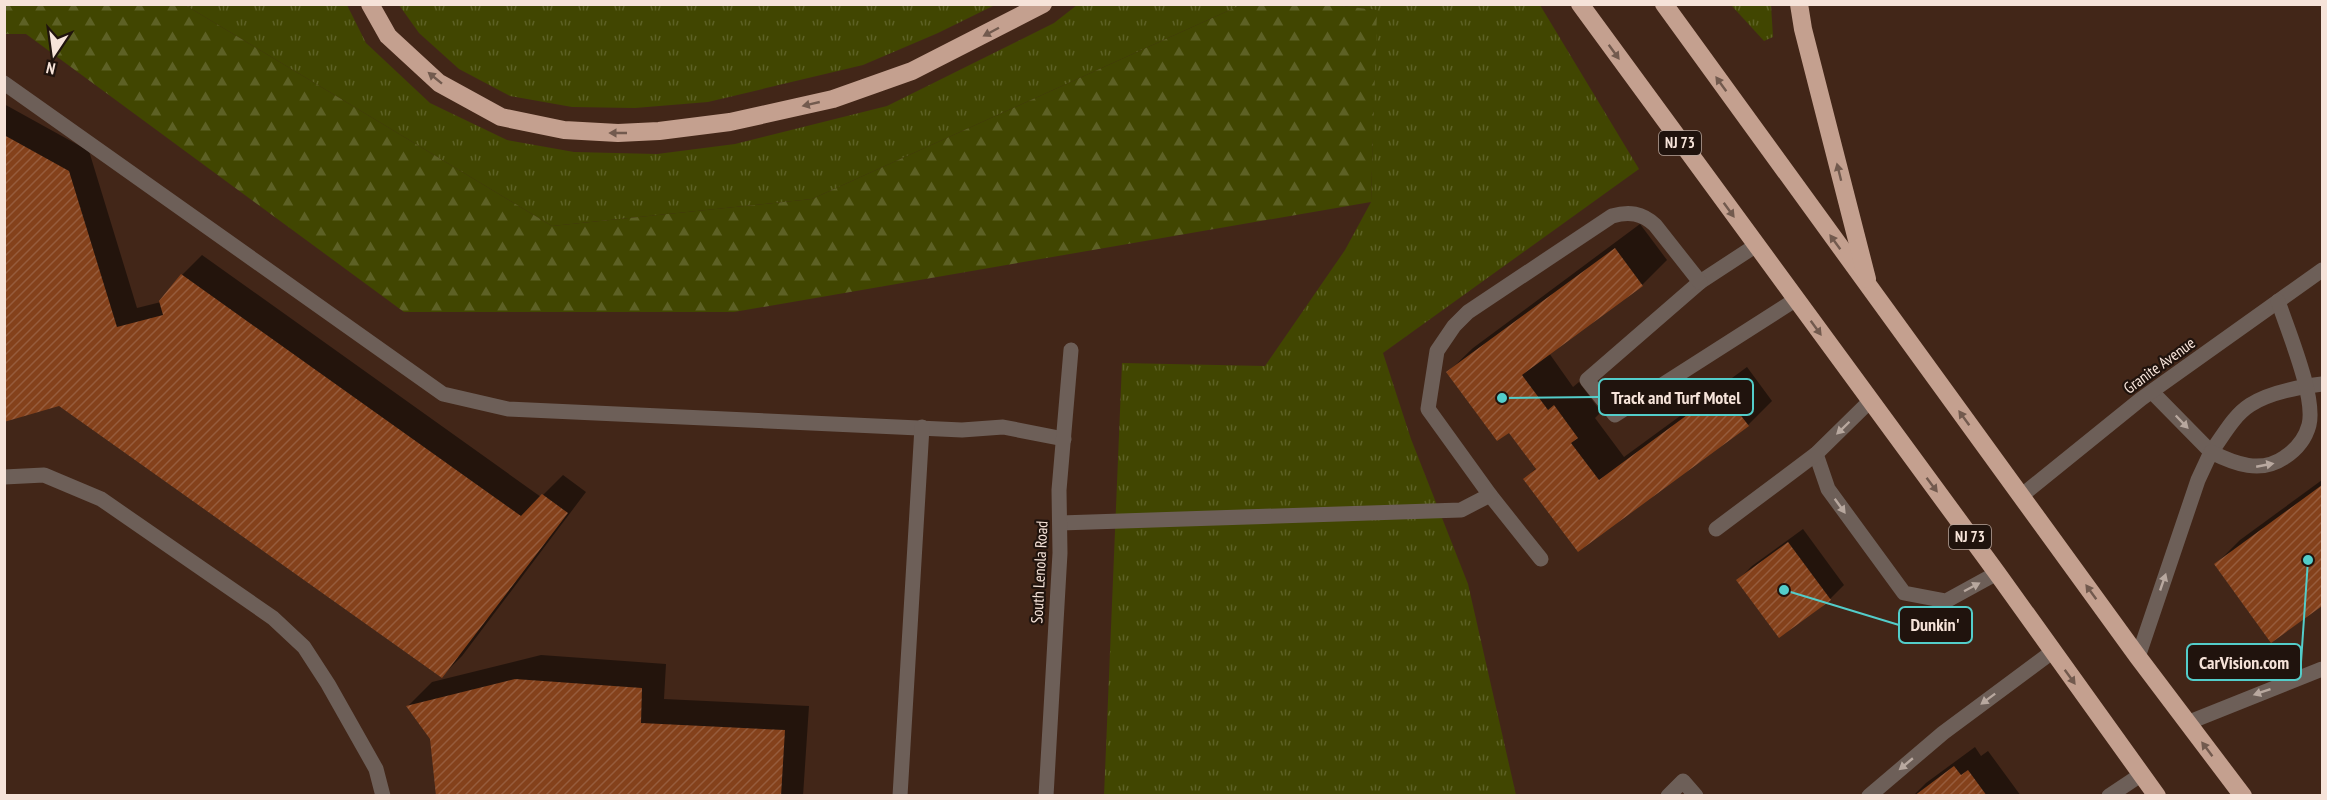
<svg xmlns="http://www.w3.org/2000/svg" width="2327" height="800" viewBox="0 0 2327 800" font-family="'PT Sans Narrow',sans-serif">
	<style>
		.grass { fill: url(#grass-tufts) }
		.forest { fill: url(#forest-firs) }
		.shadow { fill: #0007 }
		.building { fill: url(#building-hatch) }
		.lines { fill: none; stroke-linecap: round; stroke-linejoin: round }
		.minor { stroke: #6d5f58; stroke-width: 15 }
		.highway { stroke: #c4a08f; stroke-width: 18 }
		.oneway { fill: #725a4e }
		.oneway2 { fill: #b8a89f }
		.labels { text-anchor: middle; stroke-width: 4.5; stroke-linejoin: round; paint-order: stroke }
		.shield { fill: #20130d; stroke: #b6a59c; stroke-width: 1.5 }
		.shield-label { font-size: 15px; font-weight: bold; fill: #f6e3d9 }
		.street-label { font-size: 16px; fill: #f6e3d9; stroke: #20130d }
		.leader { fill: none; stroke: #53cdca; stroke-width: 2 }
		.callout-dot { fill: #53cdca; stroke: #20130d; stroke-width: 2 }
		.callout { fill: #20130d; stroke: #53cdca; stroke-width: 2 }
		.callout-label { font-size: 18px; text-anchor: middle; font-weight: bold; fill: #f6e3d9 }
	</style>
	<defs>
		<pattern id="grass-tufts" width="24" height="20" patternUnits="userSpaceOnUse" patternTransform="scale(1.5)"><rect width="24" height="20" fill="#414601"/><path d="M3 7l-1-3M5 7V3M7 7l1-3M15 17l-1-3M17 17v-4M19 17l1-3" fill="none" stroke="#5d6125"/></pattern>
		<pattern id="forest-firs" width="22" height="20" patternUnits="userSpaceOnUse" patternTransform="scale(1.5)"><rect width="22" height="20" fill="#414601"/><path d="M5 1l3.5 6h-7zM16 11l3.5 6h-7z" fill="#5d6125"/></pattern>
		<pattern id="building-hatch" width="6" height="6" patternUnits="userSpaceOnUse" patternTransform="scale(1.5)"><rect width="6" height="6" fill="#84411b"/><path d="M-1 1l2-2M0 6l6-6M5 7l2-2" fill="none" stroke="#965c3c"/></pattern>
	</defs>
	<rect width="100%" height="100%" fill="#422618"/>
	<g class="grass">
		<polygon points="185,5 347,5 366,43 430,103 507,140 574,152 657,154 735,144 887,106 1054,23 1077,5 1241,5 812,199 552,226"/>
		<polygon points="399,5 995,5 938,33 863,65 708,102 635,108 572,107 510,96 459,69 419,33"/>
		<polygon points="1332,5 1540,5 1639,169 1383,353 1411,439 1468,584 1516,795 1104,796 1122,363 1265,366 1345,250 1371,202 1376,10"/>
		<polygon points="1731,5 1771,5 1773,37 1764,41"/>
	</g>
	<polygon class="forest" points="1332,5 1377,10 1371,202 734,312 404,312 26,34 4,34 5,5 185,5 552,226 812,199 1241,5"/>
	<g class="shadow">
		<polygon points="4,104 89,151 137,308 161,302 182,275 202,255 541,497 563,475 586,492 462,656 442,676 59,404 4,421"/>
		<polygon points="1640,224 1667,260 1642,285 1549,353 1573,387 1579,382 1601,412 1595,418 1624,457 1747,367 1772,401 1748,425 1578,550 1525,479 1537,467 1509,430 1448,372 1473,348"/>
		<polygon points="2322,480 2322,604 2271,641 2216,564 2240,540"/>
		<polygon points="1803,529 1844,585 1830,599 1738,580 1752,566"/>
		<polygon points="541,655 666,664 664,699 809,706 803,796 437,796 431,738 408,706 432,682"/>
		<polygon points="1975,747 1981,756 1988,751 2021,796 1913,796 1926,783"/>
	</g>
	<g class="building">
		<polygon points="4,135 69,171 117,327 163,315 159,301 181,274 521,516 542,494 568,513 442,678 59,406 4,422"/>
		<polygon points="1615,248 1643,286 1522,375 1548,410 1554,405 1578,438 1571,443 1599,480 1721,390 1749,426 1578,552 1523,479 1536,469 1509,433 1497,441 1446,372"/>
		<polygon points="2322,485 2322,606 2271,643 2214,564"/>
		<polygon points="1788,542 1831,600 1779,638 1736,580"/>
		<polygon points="515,679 642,688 641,723 785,730 781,796 436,796 430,739 406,706"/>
		<polygon points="1954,766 1961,775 1968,770 1987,796 1914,796"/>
	</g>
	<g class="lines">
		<g class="minor">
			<polyline points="4,83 443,394 508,409 962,430 1003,427 1064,439"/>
			<polyline points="1755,246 1700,282 1587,380 1615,415 1795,300"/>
			<path d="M2152,392l59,60c12,-16 22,-36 39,-47 20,-13 49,-18 72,-21"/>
			<polyline points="1816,454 1828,489 1904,593 1946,601 1997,573"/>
			<polyline points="4,477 44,475 101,499 273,618 304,647 328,684 376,769 383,796"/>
			<polyline points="1490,495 1541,559"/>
			<polyline points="2021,496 2141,399 2322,270"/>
			<path d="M1060,523l401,-13 29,-15 -62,-86 9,-58 17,-25 14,-14 144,-96c17,-5 30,-3 43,9l45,57"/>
			<polyline points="1716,529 1816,454 1870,401"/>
			<path d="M2138,657l60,-177 13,-28c24,12 50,22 74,5 12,-8 20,-17 24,-32 7,-28 -21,-94 -31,-124"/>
			<polyline points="2187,723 2322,669"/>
			<polyline points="900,796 922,427"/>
			<polyline points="1046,796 1060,553 1059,490 1071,350"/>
			<polyline points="1668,796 1683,781 1696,796"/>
			<polyline points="1869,796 1943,733 2052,652"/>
			<polyline points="2109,796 2142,774"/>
		</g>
		<g class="highway">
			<polyline points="370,4 388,36 439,83 501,117 564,130 618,133 659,131 730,122 833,99 912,71 1043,4"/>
			<polyline points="1580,4 1997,573 2157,796"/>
			<polyline points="1664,4 2138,657 2243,796"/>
			<polyline points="1799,4 1803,29 1867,279"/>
		</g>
	</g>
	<defs><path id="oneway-solid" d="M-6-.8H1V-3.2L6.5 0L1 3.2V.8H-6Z" transform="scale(1.5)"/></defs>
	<g class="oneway">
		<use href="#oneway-solid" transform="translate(991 32) rotate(152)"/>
		<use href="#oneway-solid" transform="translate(1614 52) rotate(54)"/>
		<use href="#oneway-solid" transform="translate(435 78) rotate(-141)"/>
		<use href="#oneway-solid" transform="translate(1721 84) rotate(-126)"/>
		<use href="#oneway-solid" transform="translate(811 104) rotate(167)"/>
		<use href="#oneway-solid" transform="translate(618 133) rotate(180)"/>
		<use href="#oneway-solid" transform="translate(1839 172) rotate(-104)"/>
		<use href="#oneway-solid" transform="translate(1729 210) rotate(54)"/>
		<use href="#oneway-solid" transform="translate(1835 242) rotate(-126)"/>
		<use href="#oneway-solid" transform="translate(1816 328) rotate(54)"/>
		<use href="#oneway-solid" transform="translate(1964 418) rotate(-126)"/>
		<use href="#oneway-solid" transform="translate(1932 485) rotate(53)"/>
		<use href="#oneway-solid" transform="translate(2091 592) rotate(-126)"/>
		<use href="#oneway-solid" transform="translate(2070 677) rotate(54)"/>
		<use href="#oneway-solid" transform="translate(2207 749) rotate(-127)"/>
	</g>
	<g class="oneway2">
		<use href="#oneway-solid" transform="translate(2182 422) rotate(46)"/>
		<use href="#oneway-solid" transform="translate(1843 428) rotate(136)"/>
		<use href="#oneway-solid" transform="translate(2265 465) rotate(-11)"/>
		<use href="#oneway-solid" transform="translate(1840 506) rotate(54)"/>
		<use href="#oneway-solid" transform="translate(2163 582) rotate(-71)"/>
		<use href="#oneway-solid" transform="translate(1972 587) rotate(-28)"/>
		<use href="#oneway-solid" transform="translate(2262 692) rotate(161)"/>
		<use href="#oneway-solid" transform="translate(1988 699) rotate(143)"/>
		<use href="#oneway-solid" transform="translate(1906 764) rotate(140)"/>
	</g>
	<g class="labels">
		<g class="shield">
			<rect x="1659" y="131" width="42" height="24" rx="4.5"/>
			<rect x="1949" y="525" width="42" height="24" rx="4.5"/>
		</g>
		<g class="shield-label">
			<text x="1680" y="148">NJ 73</text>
			<text x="1970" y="542">NJ 73</text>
		</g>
		<g class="street-label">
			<text transform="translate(2159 365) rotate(-36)" y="6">Granite Avenue</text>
			<text transform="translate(1039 572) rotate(-87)" y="6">South Lenola Road</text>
		</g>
	</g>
	<path class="leader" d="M1502 398L1599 397M1784 590L1899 625M2308 560L2301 662"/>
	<g class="callout-dot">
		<circle cx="1502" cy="398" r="6"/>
		<circle cx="1784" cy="590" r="6"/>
		<circle cx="2308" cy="560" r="6"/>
	</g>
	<g class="callout">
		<rect x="1599" y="379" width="154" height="36" rx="6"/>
		<rect x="1899" y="607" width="73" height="36" rx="6"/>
		<rect x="2187" y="644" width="114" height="36" rx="6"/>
	</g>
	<g class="callout-label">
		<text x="1676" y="404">Track and Turf Motel</text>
		<text x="1935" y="631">Dunkin'</text>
		<text x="2244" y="669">CarVision.com</text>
	</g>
	<rect width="2327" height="800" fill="none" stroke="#f6e3d9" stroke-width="12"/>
	<g transform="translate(54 54) rotate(193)" stroke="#20130d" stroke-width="4.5" paint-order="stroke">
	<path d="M0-4.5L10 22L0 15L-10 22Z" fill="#f6e3d9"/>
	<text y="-9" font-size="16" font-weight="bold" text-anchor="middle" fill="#f6e3d9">N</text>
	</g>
</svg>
